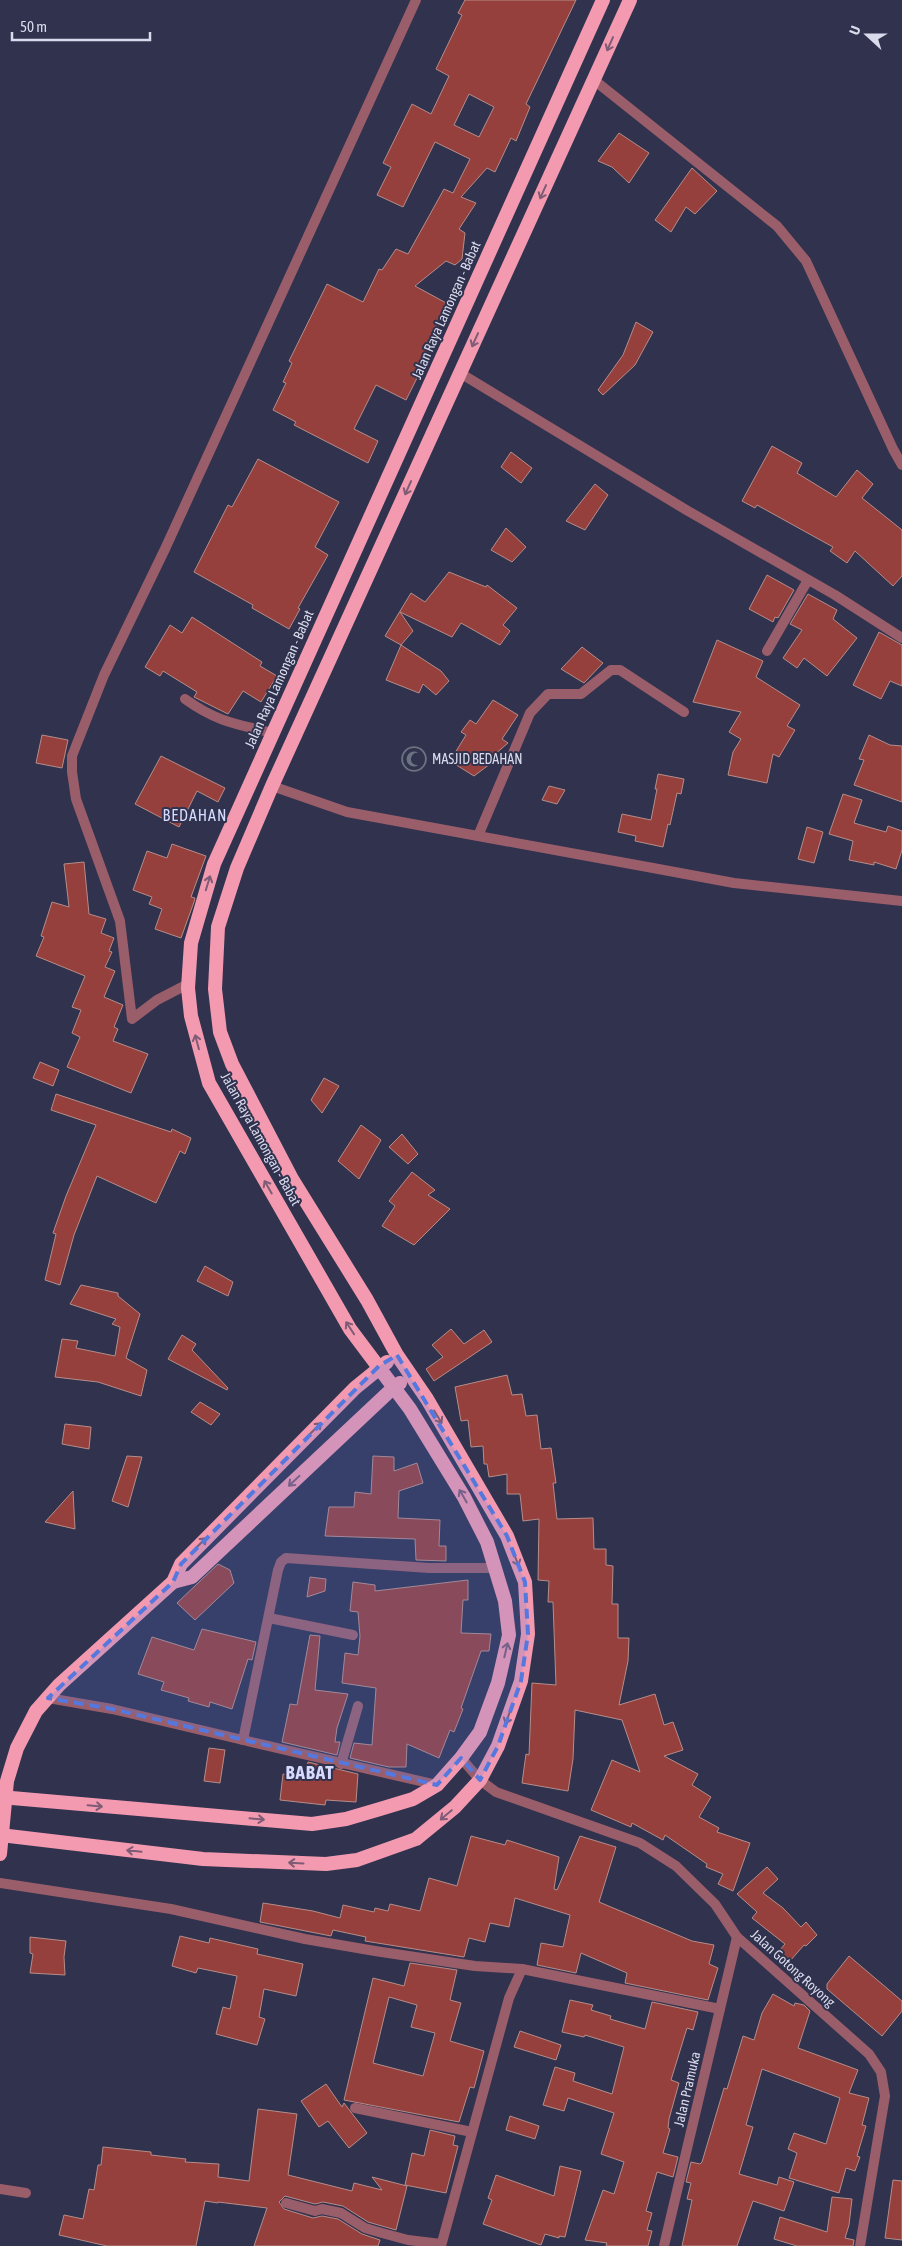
<svg xmlns="http://www.w3.org/2000/svg" width="902" height="2246" viewBox="0 0 902 2246" font-family="'Asap Condensed',sans-serif">
	<style>
		.building { fill: #96403d; stroke: #b58d8a; fill-rule: evenodd }
		.lines { fill: none; stroke-linecap: round; stroke-linejoin: round }
		.minor { stroke: #9a5e6b; stroke-width: 10 }
		.tertiary { stroke: #9a5e6b; stroke-width: 10 }
		.trunk { stroke: #f49ab0; stroke-width: 14 }
		.oneway { stroke: #7e5c75 }
		.marked { fill: #5578de; fill-opacity: 0.2; stroke: #5578de; stroke-width: 4; stroke-dasharray: 10 6; stroke-linejoin: round }
		.labels { text-anchor: middle; stroke-width: 4; stroke-linejoin: round; paint-order: stroke }
		.street-label { font-size: 14px; fill: #d9dbed; stroke: #30324e }
		.poi-label { font-size: 14px; fill: #d9dbed; stroke: #30324e; text-anchor: start }
		.quarter-label { font-size: 16px; letter-spacing: 1px; fill: #d6dbff; stroke: #30324e }
		.district-label { font-size: 19px; font-weight: bold; letter-spacing: 1px; fill: #d6dbff; stroke: #30324e }
	</style>
	<rect width="100%" height="100%" fill="#30324e"/>
	<g class="building">
		<path d="M465,0h111l-50,104 4,3 -14,34 -5,-3 -16,34 -8,-4 -26,29 15,6 -17,26 6,4 -3,26 -7,6 -9,-4 -31,25 33,18 -13,26 2,1 -9,18 3,1 -25,50 -30,-15 -22,44 24,12 -10,22 -74,-38 2,-3 -23,-12 13,-27 -3,-1 9,-19 -3,-2 38,-77 36,18 16,-33 3,1 14,-21 12,5 36,-65 9,4 17,-34 -35,-17 -32,65 -26,-12 14,-28 -8,-4 29,-59 19,10 18,-38 -13,-7 26,-54 -4,-2zM469,94l25,13 -15,30 -25,-12z"/>
		<polygon points="619,133 649,153 629,183 612,167 598,161"/>
		<polygon points="692,168 717,191 695,214 686,207 671,232 655,220"/>
		<polygon points="636,322 653,332 635,365 603,395 598,390 623,355"/>
		<polygon points="772,446 802,463 797,473 836,497 857,470 873,484 862,498 902,530 902,576 893,586 855,551 847,563 830,551 833,547 757,505 755,508 742,501"/>
		<polygon points="511,452 532,468 521,483 501,467"/>
		<polygon points="258,459 339,502 315,547 328,555 298,608 300,609 289,629 252,608 253,605 194,572 228,505 232,507"/>
		<polygon points="595,484 608,495 585,530 566,521"/>
		<polygon points="506,528 526,547 512,562 491,550"/>
		<polygon points="449,572 486,587 487,585 517,608 503,625 510,631 500,645 461,623 452,637 400,612 413,631 401,645 385,636 411,593 425,602"/>
		<polygon points="767,575 794,590 778,618 775,617 773,622 749,609"/>
		<polygon points="808,594 837,610 833,619 857,638 827,676 804,658 797,668 783,658 802,630 790,624"/>
		<polygon points="192,617 262,662 260,666 277,676 261,702 243,691 228,714 194,697 197,692 163,671 160,676 145,667 170,625 182,633"/>
		<polygon points="879,632 902,645 902,686 890,681 881,699 853,685"/>
		<polygon points="717,640 763,661 756,677 800,705 787,726 795,730 779,757 773,754 767,783 728,775 733,752 741,739 729,732 741,712 693,702"/>
		<polygon points="401,645 441,671 449,681 436,695 423,684 419,693 386,680"/>
		<polygon points="582,647 603,663 584,683 561,669"/>
		<polygon points="493,700 518,715 502,739 508,743 487,761 490,764 474,776 450,761 466,735 461,732 470,720 476,724"/>
		<polygon points="42,735 68,740 62,768 36,763"/>
		<polygon points="869,735 890,745 902,746 902,802 854,785 864,760 859,759"/>
		<polygon points="161,756 225,788 218,802 197,791 179,827 135,804"/>
		<polygon points="658,774 684,779 681,794 677,793 670,825 668,824 663,847 635,841 636,836 618,832 622,814 651,820 657,789 655,789"/>
		<polygon points="549,786 565,790 557,804 542,800"/>
		<polygon points="843,794 862,800 854,823 886,832 888,826 902,831 902,850 896,869 874,862 874,865 849,860 853,841 829,834"/>
		<polygon points="807,827 823,832 814,863 798,859"/>
		<polygon points="172,844 206,856 191,897 195,898 194,902 181,938 155,929 162,909 149,904 152,897 133,890 147,851 167,858"/>
		<polygon points="84,862 89,914 106,919 101,933 114,938 109,951 112,952 105,967 115,971 104,997 123,1005 114,1027 118,1029 113,1041 148,1054 131,1093 67,1067 80,1037 72,1033 81,1010 72,1007 85,976 36,956 44,937 41,936 52,902 69,907 64,864"/>
		<polygon points="40,1062 59,1070 53,1086 33,1078"/>
		<polygon points="324,1078 339,1086 322,1113 311,1100"/>
		<polygon points="56,1094 171,1132 172,1129 191,1138 185,1154 180,1151 156,1203 97,1176 74,1235 60,1285 45,1280 56,1234 53,1233 66,1196 96,1125 51,1110"/>
		<polygon points="361,1125 381,1140 359,1179 338,1161"/>
		<polygon points="402,1134 418,1154 408,1164 389,1147"/>
		<polygon points="412,1172 435,1190 428,1195 450,1209 414,1245 382,1226 395,1206 389,1201"/>
		<polygon points="205,1266 233,1282 228,1296 197,1281"/>
		<polygon points="81,1285 118,1293 118,1296 140,1314 126,1358 147,1370 141,1396 98,1382 55,1377 62,1339 78,1341 76,1348 115,1356 120,1327 112,1324 116,1319 70,1304"/>
		<polygon points="451,1329 464,1344 484,1330 492,1342 434,1381 426,1369 443,1357 432,1345"/>
		<polygon points="182,1335 196,1344 192,1350 228,1388 227,1390 168,1359"/>
		<polygon points="507,1375 512,1395 522,1394 526,1416 537,1415 541,1449 551,1448 556,1483 553,1483 557,1519 593,1518 594,1549 606,1549 606,1565 613,1566 612,1604 618,1604 618,1638 629,1638 628,1661 619,1705 655,1694 664,1725 673,1722 683,1750 664,1756 698,1774 692,1785 711,1797 699,1817 719,1828 717,1832 750,1843 733,1891 718,1884 723,1874 706,1867 707,1864 665,1835 663,1840 632,1823 631,1827 591,1810 612,1760 640,1772 622,1720 575,1710 573,1759 568,1791 522,1783 526,1754 529,1755 532,1683 556,1685 553,1602 548,1602 549,1581 538,1580 539,1519 523,1521 520,1494 507,1494 507,1474 489,1477 487,1464 484,1464 483,1446 471,1447 468,1420 461,1421 455,1387"/>
		<polygon points="200,1402 220,1414 211,1425 191,1412"/>
		<polygon points="65,1424 91,1427 89,1449 62,1444"/>
		<polygon points="127,1456 142,1457 128,1507 112,1501"/>
		<polygon points="373,1456 394,1457 394,1471 417,1463 423,1483 399,1491 398,1518 440,1520 439,1546 446,1546 446,1561 416,1560 415,1539 325,1536 329,1507 354,1507 355,1492 371,1494"/>
		<polygon points="73,1491 75,1529 45,1522"/>
		<polygon points="218,1564 230,1570 234,1583 195,1620 177,1603"/>
		<polygon points="310,1577 326,1579 325,1591 307,1597"/>
		<polygon points="468,1580 468,1600 463,1600 461,1633 491,1634 489,1651 481,1651 461,1708 463,1709 454,1732 450,1730 439,1758 407,1744 406,1767 389,1767 350,1758 354,1743 372,1745 376,1688 342,1683 345,1653 358,1655 360,1636 358,1612 350,1611 353,1582 375,1585 375,1591"/>
		<polygon points="202,1629 256,1642 252,1660 248,1659 232,1709 210,1702 209,1707 188,1701 189,1698 161,1690 164,1682 138,1674 152,1637 194,1650"/>
		<polygon points="310,1635 320,1636 315,1690 348,1694 337,1728 335,1742 340,1742 337,1755 282,1742 290,1704 297,1705"/>
		<polygon points="209,1748 225,1750 220,1783 204,1781"/>
		<polygon points="308,1762 358,1774 356,1802 326,1800 325,1805 280,1800 283,1774 306,1777"/>
		<polygon points="471,1836 505,1845 507,1840 559,1857 554,1889 557,1890 580,1836 616,1847 599,1902 692,1941 714,1945 709,1964 718,1968 708,2000 625,1983 627,1973 581,1953 576,1973 537,1965 541,1943 563,1947 570,1915 515,1898 509,1927 490,1923 485,1942 469,1938 464,1957 365,1941 366,1937 333,1930 331,1936 260,1922 263,1903 313,1911 340,1918 343,1905 374,1912 375,1908 388,1911 390,1904 420,1911 429,1878 457,1886"/>
		<polygon points="767,1867 778,1879 763,1893 783,1908 801,1927 806,1922 817,1935 806,1946 804,1945 790,1961 779,1951 785,1944 752,1918 757,1912 737,1894"/>
		<polygon points="180,1936 209,1943 210,1938 258,1949 257,1954 303,1964 296,1996 264,1989 259,2017 265,2019 257,2045 216,2034 223,2007 230,2009 237,1976 198,1968 196,1973 172,1966"/>
		<polygon points="30,1937 66,1941 64,1957 65,1975 30,1973 33,1954 30,1953"/>
		<polygon points="849,1956 902,2001 902,2011 882,2036 827,1989 827,1984"/>
		<path d="M410,1963l47,7 -7,30 11,3 -11,38 34,10 -10,37 -4,-1 -11,35 -115,-22 29,-122 31,8zM389,1997l28,8 -6,22 24,6 -12,43 -50,-13z"/>
		<polygon points="773,1994 794,2006 795,2003 804,2005 810,2011 798,2048 858,2070 849,2093 869,2098 862,2125 866,2126 857,2156 860,2157 855,2171 846,2168 839,2193 789,2178 797,2153 788,2149 794,2133 826,2144 840,2098 762,2069 746,2125 753,2127 739,2174 777,2185 779,2177 794,2182 784,2211 753,2201 737,2246 682,2246 692,2200 687,2199 691,2183 686,2182 691,2162 700,2164 702,2162 724,2088 727,2089 743,2036 754,2040 762,2013"/>
		<polygon points="570,2000 593,2005 591,2010 611,2016 610,2019 645,2029 652,2002 698,2012 693,2030 687,2028 671,2080 679,2083 669,2119 668,2128 670,2129 663,2153 678,2157 673,2177 657,2172 646,2211 652,2213 647,2230 652,2231 648,2246 606,2246 607,2243 585,2240 603,2190 614,2194 624,2162 601,2154 614,2113 568,2098 564,2111 543,2105 555,2067 575,2073 573,2081 612,2094 624,2047 585,2035 584,2037 562,2032"/>
		<polygon points="520,2031 561,2045 556,2060 514,2047"/>
		<polygon points="326,2084 342,2107 344,2103 367,2133 349,2148 328,2121 319,2127 301,2101"/>
		<polygon points="258,2109 297,2114 288,2175 352,2191 354,2183 382,2190 372,2177 407,2186 396,2230 368,2222 343,2206 323,2202 315,2204 285,2196 279,2202 284,2209 313,2218 322,2216 338,2219 362,2234 380,2240 378,2246 254,2246 267,2208 218,2202 218,2203 205,2201 196,2246 107,2246 59,2235 64,2215 83,2219 89,2189 94,2190 98,2165 101,2165 103,2147 151,2152 151,2155 186,2159 185,2162 219,2164 218,2177 249,2181"/>
		<polygon points="510,2116 539,2126 535,2139 506,2130"/>
		<polygon points="430,2130 455,2136 453,2145 458,2146 446,2193 405,2185 412,2153 424,2156"/>
		<polygon points="560,2166 581,2171 565,2237 559,2236 559,2238 545,2234 541,2245 483,2224 492,2200 488,2198 496,2175 554,2196"/>
		<polygon points="893,2180 902,2181 902,2240 885,2238"/>
		<polygon points="832,2197 852,2199 849,2225 845,2238 854,2240 853,2246 797,2246 774,2239 780,2217 827,2232"/>
	</g>
	<g class="lines">
		<g class="minor">
			<polyline points="594,80 777,226 806,261 893,449 902,465"/>
			<polyline points="460,373 688,511 835,595 902,638"/>
			<polyline points="767,651 808,580"/>
			<path d="M185,699c32,23 51,25 88,34"/>
			<polyline points="272,786 347,812 653,868 734,883 902,901"/>
			<polyline points="478,836 530,713 548,694 581,694 611,670 620,670 684,712"/>
			<polyline points="188,984 157,1000 132,1019 120,921 76,799 72,772 72,756 104,675 165,549 416,0"/>
			<polyline points="269,1618 353,1635"/>
			<polyline points="48,1698 112,1709 243,1740 278,1570 281,1562 286,1558 429,1568 495,1568"/>
			<polyline points="243,1740 437,1785"/>
			<polyline points="341,1764 358,1706"/>
			<polyline points="355,2108 472,2132"/>
			<polyline points="0,2189 26,2193"/>
			<polyline points="286,2203 315,2211 322,2209 341,2213 365,2228 382,2233 408,2240 441,2244"/>
		</g>
		<g class="tertiary">
			<polyline points="461,1758 480,1780 496,1792 640,1843 676,1866 715,1904 737,1937 869,2054 881,2072 885,2096 860,2246"/>
			<polyline points="0,1883 171,1909 305,1939 375,1951 475,1966 522,1969 720,2009"/>
			<polyline points="441,2246 509,1998 522,1969"/>
			<polyline points="664,2246 737,1937"/>
		</g>
		<g class="trunk">
			<polyline points="173,1582 192,1577 393,1388 400,1383"/>
			<polyline points="0,1797 312,1824 346,1819 380,1809 413,1799 437,1785 461,1758 480,1732 498,1683 509,1635 505,1601 487,1542 464,1497 410,1409 350,1329 209,1083 191,1016 188,988 191,943 214,864 603,0"/>
			<polyline points="0,1835 203,1859 326,1864 357,1860 416,1839 455,1807 480,1780 498,1746 521,1681 528,1634 525,1582 507,1536 427,1399 397,1355 367,1300 292,1179 232,1064 220,1032 215,989 218,927 237,868 272,786 630,0"/>
			<polyline points="0,1854 7,1781 17,1748 36,1711 59,1685 173,1582 181,1564 355,1388 387,1362"/>
		</g>
	</g>
	<defs><path id="oneway-shaft" d="M-6 0H5M1.5-3L5.5 0L1.5 3" fill="none" stroke-width="1.6" stroke-linecap="round" stroke-linejoin="round" transform="scale(1.25)"/></defs>
	<g class="oneway">
		<use href="#oneway-shaft" transform="translate(610 44) rotate(114)"/>
		<use href="#oneway-shaft" transform="translate(543 192) rotate(114)"/>
		<use href="#oneway-shaft" transform="translate(475 340) rotate(114)"/>
		<use href="#oneway-shaft" transform="translate(408 488) rotate(114)"/>
		<use href="#oneway-shaft" transform="translate(208 883) rotate(-73)"/>
		<use href="#oneway-shaft" transform="translate(197 1042) rotate(-105)"/>
		<use href="#oneway-shaft" transform="translate(268 1187) rotate(-120)"/>
		<use href="#oneway-shaft" transform="translate(350 1328) rotate(-123)"/>
		<use href="#oneway-shaft" transform="translate(438 1417) rotate(59)"/>
		<use href="#oneway-shaft" transform="translate(316 1428) rotate(-45)"/>
		<use href="#oneway-shaft" transform="translate(294 1481) rotate(137)"/>
		<use href="#oneway-shaft" transform="translate(463 1496) rotate(-120)"/>
		<use href="#oneway-shaft" transform="translate(201 1543) rotate(-45)"/>
		<use href="#oneway-shaft" transform="translate(516 1559) rotate(69)"/>
		<use href="#oneway-shaft" transform="translate(506 1650) rotate(-77)"/>
		<use href="#oneway-shaft" transform="translate(508 1717) rotate(110)"/>
		<use href="#oneway-shaft" transform="translate(95 1806) rotate(5)"/>
		<use href="#oneway-shaft" transform="translate(446 1815) rotate(140)"/>
		<use href="#oneway-shaft" transform="translate(257 1819) rotate(5)"/>
		<use href="#oneway-shaft" transform="translate(134 1851) rotate(-174)"/>
		<use href="#oneway-shaft" transform="translate(296 1863) rotate(-177)"/>
	</g>
	<path class="marked" d="M397,1355l110,181 18,46 3,52 -7,47 -23,65 -18,34 -19,-22 -24,27 -325,-76 -64,-11 125,-116 8,-18 198,-198z"/>
	<defs>
		<g id="mosque-ring" transform="scale(1.25)"><circle r="9.5" fill="#30324e" stroke="#6b7280" stroke-width="1.5"/><path d="M3.5-4.9A6 6 0 1 0 3.5 4.9A5 5 0 1 1 3.5-4.9Z" fill="#6b7280"/></g>
	</defs>
	<g fill-rule="evenodd">
		<use href="#mosque-ring" x="414" y="759"/>
	</g>
	<g class="labels">
		<g class="street-label">
			<text transform="translate(446 310) rotate(-66)" y="5">Jalan Raya Lamongan - Babat</text>
			<text transform="translate(279 679) rotate(-66)" y="5">Jalan Raya Lamongan - Babat</text>
			<text transform="translate(261 1139) rotate(61)" y="5">Jalan Raya Lamongan - Babat</text>
			<text transform="translate(793 1968) rotate(42)" y="5">Jalan Gotong Royong</text>
			<text transform="translate(687 2089) rotate(-77)" y="5">Jalan Pramuka</text>
		</g>
		<g class="poi-label">
			<text x="432" y="764">MASJID BEDAHAN</text>
		</g>
		<g class="quarter-label">
			<text x="195" y="821">BEDAHAN</text>
		</g>
		<g class="district-label">
			<text x="310" y="1779">BABAT</text>
		</g>
	</g>
	<g transform="translate(867 35) rotate(291)" stroke="#30324e" stroke-width="4" paint-order="stroke">
	<path d="M0-4L9 19L0 12L-9 19Z" fill="#d9dbed"/>
	<text y="-8" font-size="14" font-weight="bold" text-anchor="middle" fill="#d9dbed">U</text>
	</g>
	<path d="M12 32v8h138v-8" fill="none" stroke="#d9dbed" stroke-width="2.5"/>
	<text x="20" y="32" font-size="15" fill="#d9dbed" stroke="#30324e" stroke-width="4" paint-order="stroke">50 m</text>
</svg>
